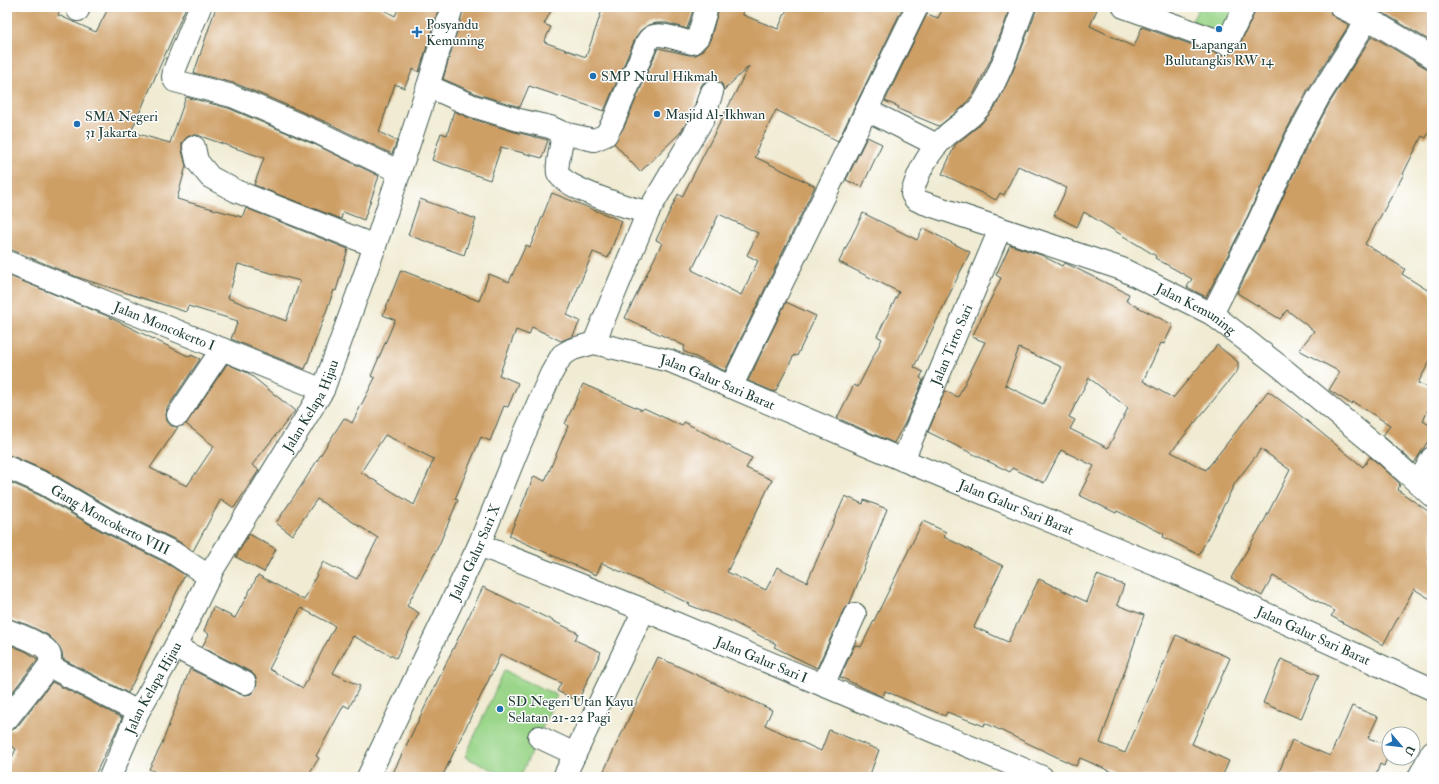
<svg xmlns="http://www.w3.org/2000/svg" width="1439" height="784" viewBox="0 0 1439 784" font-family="'IM FELL Double Pica',serif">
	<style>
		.green { fill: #9ad589; stroke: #5c895e }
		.building { fill: #ce9f65; fill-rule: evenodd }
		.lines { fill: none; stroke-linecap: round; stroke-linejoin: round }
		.minor-casing { stroke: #3e574c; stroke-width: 24 }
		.minor { stroke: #fff; stroke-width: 22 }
		.poi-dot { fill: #1f6fb2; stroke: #fff; stroke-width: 1.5 }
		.labels { text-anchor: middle; stroke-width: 3; stroke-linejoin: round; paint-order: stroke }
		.poi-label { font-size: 14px; fill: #1f3d34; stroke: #fff; text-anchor: start }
		.street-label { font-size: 14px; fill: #1f3d34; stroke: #fff }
	</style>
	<rect width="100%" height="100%" fill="#fff"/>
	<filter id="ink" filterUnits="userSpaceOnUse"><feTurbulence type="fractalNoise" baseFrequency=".025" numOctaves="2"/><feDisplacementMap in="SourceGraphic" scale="8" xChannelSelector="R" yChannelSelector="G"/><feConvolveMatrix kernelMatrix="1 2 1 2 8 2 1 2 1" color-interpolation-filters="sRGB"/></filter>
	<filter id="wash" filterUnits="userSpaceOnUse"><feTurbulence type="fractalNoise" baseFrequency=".012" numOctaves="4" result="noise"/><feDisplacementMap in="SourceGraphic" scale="16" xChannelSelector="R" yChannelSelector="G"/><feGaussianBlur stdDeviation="0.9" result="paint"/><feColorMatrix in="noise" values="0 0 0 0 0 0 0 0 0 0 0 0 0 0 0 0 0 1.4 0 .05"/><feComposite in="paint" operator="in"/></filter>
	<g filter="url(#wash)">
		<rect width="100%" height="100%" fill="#f0ebd2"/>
		<g class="green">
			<polygon points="1199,7 1240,7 1226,37 1192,21"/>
			<polygon points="504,671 557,695 520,777 508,777 465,757"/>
		</g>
		<g id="blocks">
			<g class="building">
				<path d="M7,7h54l-3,8 38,17 13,-25h77l-55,125 39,11 16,-46 42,11 88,37 63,31 -15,44 -21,-8 -2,7 -87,-34 10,-27 -67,-23h-6l-5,3 -4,5v7l4,16 -9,33 65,18 4,-9 102,41 -12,42 -2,-1 -29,79 -74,-30 7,-18 -50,-15 -2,6 -109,-35 -65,-27h-5zM238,264l62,17 -14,40 -58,-23z"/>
				<polygon points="216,7 378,7 395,16 399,7 439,7 419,72 413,69 404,88 395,84 379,132 397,141 392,154 326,122 237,84 194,73"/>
				<polygon points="464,7 553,7 544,24 551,27 544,42 586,57 603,7 694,7 687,29 667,23 657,23 648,25 640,31 635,39 604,111 529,86 520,107 477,94 443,79"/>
				<path d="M719,7h25l-1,8 35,14 10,-22h115l-65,134 -62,-31 -20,41 2,1 -3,5 60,29 -90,185 -42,-20 2,-5 -60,-28 37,-75 -6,-3 22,-46 4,3 67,-131 -25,24 -2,-6 -6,-4h-7l-6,3 -3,5 -8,26 -12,19 -40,39 -26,-29 10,-16 34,-79 31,7h7l5,-3 9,-11zM719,214l39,19 -11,22 11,6 -17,34 -49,-25z"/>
				<polygon points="944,7 1011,7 990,61 974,93 964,106 939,126 898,109 899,107 885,101 927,14 938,18"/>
				<polygon points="1036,7 1098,7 1090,26 1134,47 1142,27 1221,55 1226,55 1235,51 1239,46 1255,12 1256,7 1329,7 1331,14 1336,18 1349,25 1307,91 1285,133 1244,224 1206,297 1187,287 1192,279 1155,258 1156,256 1084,212 1077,227 1054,215 1067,188 1018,166 1004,195 1000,193 996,200 942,174 955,145 981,124 996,106 1013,71 1036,11"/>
				<polygon points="1370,7 1432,7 1432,42 1385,14"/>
				<polygon points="1372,36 1426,68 1432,69 1432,126 1426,138 1422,136 1403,174 1404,174 1365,244 1405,269 1402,274 1432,293 1432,357 1418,383 1432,389 1432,402 1423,421 1432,427 1432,435 1414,463 1383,436 1390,425 1353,402 1351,404 1329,390 1340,372 1299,350 1314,331 1287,310 1280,319 1237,293 1266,234 1307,145 1329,104"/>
				<polygon points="454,111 469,118 515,132 548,140 542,158 501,147 490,180 432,160 441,133 447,135"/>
				<polygon points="867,137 882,144 862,187 846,180"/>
				<path d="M552,193l70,28 -14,37 -15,-6 -26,63 13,6 -7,15 -12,5 -29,-14 -3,8 -13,-5 -17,45 19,8 -10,24 -4,-1 -14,35 -9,-4 -26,62 3,1 -19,45 -32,61 12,7 -23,45 -43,-22 -20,37 27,13 -11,22 -5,-3 -28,51 3,2 -12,19h-142l-16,-8 12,-23 29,-77 50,25 6,1 5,-1 5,-6 1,-6 -2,-6 -4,-4 -49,-25 7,-13 -5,-3 9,-24 22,11 23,-43 46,25 19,-38 34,17 21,-41 -61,-39 -25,36 -16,-12 25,-37 43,-68 8,5 23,-45 -4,-2 24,-56 -12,-5 18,-45 78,31 10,-27 20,8 17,-37 4,2zM385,435l49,24 -20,46 -53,-33zM301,608l34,18 -32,62 -34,-19z"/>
				<polygon points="420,199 476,219 464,255 408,235"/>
				<polygon points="863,213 917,240 923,228 970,252 914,367 923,372 920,378 923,380 906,421 894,443 837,418 854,385 858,387 882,339 877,336 899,292 839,262"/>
				<path d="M1010,245l31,10 21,11 2,-3h1l64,31 -3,7 47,24 -9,19 -3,-1 -18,38 30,17 44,-53 21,17v8l-67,82 35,18 62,-79 28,21 67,55 7,-10 9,7 21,20 -2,6 34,24v86l-18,-11 -31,56 -52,-29 4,-5 -62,-35 -11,20 -31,-18 33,-57 26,-51 -29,-21 -26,34 -36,72 -36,-18 1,-3 -47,-23 -1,2 -37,-18 15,-29 -33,-16 -17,33 -32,-15 -2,4 -82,-40 17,-41 13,6 27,-55 -13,-5 29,-59 -5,-3zM1019,348l43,19 -19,37 -38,-19zM1089,378l39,30 -20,40 -38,-19 5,-9 -6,-3z"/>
				<polygon points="7,275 105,315 190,357 191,355 200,359 167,408 166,415 167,421 171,426 178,427 150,468 187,486 214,446 186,424 227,364 248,373 295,411 252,465 259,470 234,508 221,499 193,551 178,541 115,510 51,473 12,456 7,455"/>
				<polygon points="786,302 816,316 797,356 794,355 775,392 748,381"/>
				<polygon points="583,384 642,410 644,408 682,426 684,422 752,458 746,468 772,480 727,572 766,590 777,567 807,582 845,496 863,504 864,500 887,509 850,603 844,609 817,668 774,647 776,644 731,621 689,605 690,604 602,563 596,575 509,536 534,476 545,481 568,426 565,424"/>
				<polygon points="7,481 39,495 103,532 166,563 185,575 128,693 63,659 62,652 59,646 48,635 28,625 7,618"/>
				<polygon points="923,521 946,532 944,537 1003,566 974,627 1008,642 1039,579 1087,602 1097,575 1124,585 1117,605 1144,615 1100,743 1125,753 1176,635 1230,658 1192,744 1229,761 1222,777 1124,777 1080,758 1076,766 985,723 984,726 947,712 945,716 885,691 883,697 840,677 855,645 861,647"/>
				<polygon points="249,534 276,549 264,572 236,557"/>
				<polygon points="483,587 578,633 575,640 601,652 578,701 557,691 561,683 501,654 442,777 391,777"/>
				<polygon points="7,644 25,651 38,659 7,699"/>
				<polygon points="658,657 772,710 765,725 821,751 829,730 879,750 869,777 601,777"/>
				<polygon points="1281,659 1319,675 1301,719 1263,703"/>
				<polygon points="52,682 122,718 116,731 94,777 7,777 7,768 16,749 7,744 7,733 8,731 12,730 17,727"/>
				<polygon points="1352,706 1378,717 1368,738 1389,745 1389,752 1384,766 1380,764 1376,775 1380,777 1291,777 1279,772 1292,740 1330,756"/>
			</g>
		</g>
	</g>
	<g filter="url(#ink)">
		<use href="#blocks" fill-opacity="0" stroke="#3e574c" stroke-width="1"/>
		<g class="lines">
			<g class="minor-casing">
				<g id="minor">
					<polyline points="200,7 174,71 173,77 175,81 232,96 321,134 400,172"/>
					<path id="s1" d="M1024,7c-12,31 -22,64 -39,93 -10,16 -24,23 -38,35 -18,16 -29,36 -35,59l3,5 6,3 201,67 90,45 70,54 105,87 45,41"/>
					<polyline points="1124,7 1225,43 1228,41 1244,7"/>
					<polyline points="1341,7 1379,25 1432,57"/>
					<polyline points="78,10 79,7"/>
					<path d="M428,86l45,20 46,14 31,7 13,6c-1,9 -7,34 -5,40 5,15 74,36 90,39"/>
					<polyline points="867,110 937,145"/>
					<path d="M563,133l31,7 12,-5 7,-13 32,-75c1,-3 3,-7 5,-9 8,-8 32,3 42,5l6,-6 9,-30"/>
					<polyline points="194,147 197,161 210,177 236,191 375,246"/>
					<path id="s2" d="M7,262l316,128"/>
					<polyline points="1212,314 1255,229 1296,139 1318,98 1367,20"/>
					<polyline points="594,343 648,212 703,119 712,92"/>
					<polyline points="731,387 917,7"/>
					<polyline points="178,415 222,349"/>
					<path id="s3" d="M903,460l97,-231"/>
					<path id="s4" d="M7,467l38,17 64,37 63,31 38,25"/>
					<polyline points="1418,483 1432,458"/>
					<path id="s5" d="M479,545l165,65 398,167"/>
					<path d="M7,630c9,4 38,14 42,23 2,4 1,8 0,13"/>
					<polyline points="175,647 245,683"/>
					<polyline points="823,685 855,614"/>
					<polyline points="7,719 49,666 138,712"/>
					<polyline points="539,737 575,754"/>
					<path id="s6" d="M110,777l28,-65 37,-65 38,-78 110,-179 52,-144 53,-160 24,-79"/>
					<path id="s7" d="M368,777l111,-232 41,-101 31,-70 11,-19 11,-6 21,-6 76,18 233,99 275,114 254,115"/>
					<polyline points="564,777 644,610"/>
					<polyline points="1419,777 1432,752"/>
				</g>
			</g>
			<use href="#minor" class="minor"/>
		</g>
	</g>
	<g class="poi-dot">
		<circle cx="1219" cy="29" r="4"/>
		<path d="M415 26h4v4h4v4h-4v4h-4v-4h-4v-4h4z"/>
		<circle cx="593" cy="76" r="4"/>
		<circle cx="657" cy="114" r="4"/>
		<circle cx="77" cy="124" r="4"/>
		<circle cx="500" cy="709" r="4"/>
	</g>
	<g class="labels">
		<g class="poi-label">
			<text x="426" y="29">Posyandu<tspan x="426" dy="16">Kemuning</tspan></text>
			<text x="1219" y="49" text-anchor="middle">Lapangan<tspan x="1219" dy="16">Bulutangkis RW 14</tspan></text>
			<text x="601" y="81">SMP Nurul Hikmah</text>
			<text x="665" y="119">Masjid Al-Ikhwan</text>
			<text x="85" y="121">SMA Negeri<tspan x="85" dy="16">31 Jakarta</tspan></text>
			<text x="508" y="706">SD Negeri Utan Kayu<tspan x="508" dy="16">Selatan 21-22 Pagi</tspan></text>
		</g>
		<g class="street-label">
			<text dy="5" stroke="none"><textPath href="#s1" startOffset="531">Jalan Kemuning</textPath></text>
			<text dy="5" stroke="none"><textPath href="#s2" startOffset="170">Jalan Moncokerto I</textPath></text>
			<text dy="5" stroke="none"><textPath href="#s3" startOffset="125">Jalan Tirto Sari</textPath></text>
			<text dy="5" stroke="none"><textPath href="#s7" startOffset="629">Jalan Galur Sari Barat</textPath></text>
			<text dy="5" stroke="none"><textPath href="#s6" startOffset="423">Jalan Kelapa Hijau</textPath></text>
			<text dy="5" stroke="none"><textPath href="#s7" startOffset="953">Jalan Galur Sari Barat</textPath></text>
			<text dy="5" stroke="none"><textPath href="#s4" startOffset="116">Gang Moncokerto VIII</textPath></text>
			<text dy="5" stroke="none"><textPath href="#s7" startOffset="249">Jalan Galur Sari X</textPath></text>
			<text dy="5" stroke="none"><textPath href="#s7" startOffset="1277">Jalan Galur Sari Barat</textPath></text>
			<text dy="5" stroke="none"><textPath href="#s5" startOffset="305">Jalan Galur Sari I</textPath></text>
			<text dy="5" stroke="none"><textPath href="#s6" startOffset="99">Jalan Kelapa Hijau</textPath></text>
		</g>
	</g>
	<rect width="1439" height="784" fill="none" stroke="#fff" stroke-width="24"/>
	<g transform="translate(1401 746) rotate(118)"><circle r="19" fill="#ffffff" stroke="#a5b1ae"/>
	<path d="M0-3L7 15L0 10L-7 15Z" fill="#1f6fb2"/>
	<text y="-6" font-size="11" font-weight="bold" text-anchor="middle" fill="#1f3d34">U</text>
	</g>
</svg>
